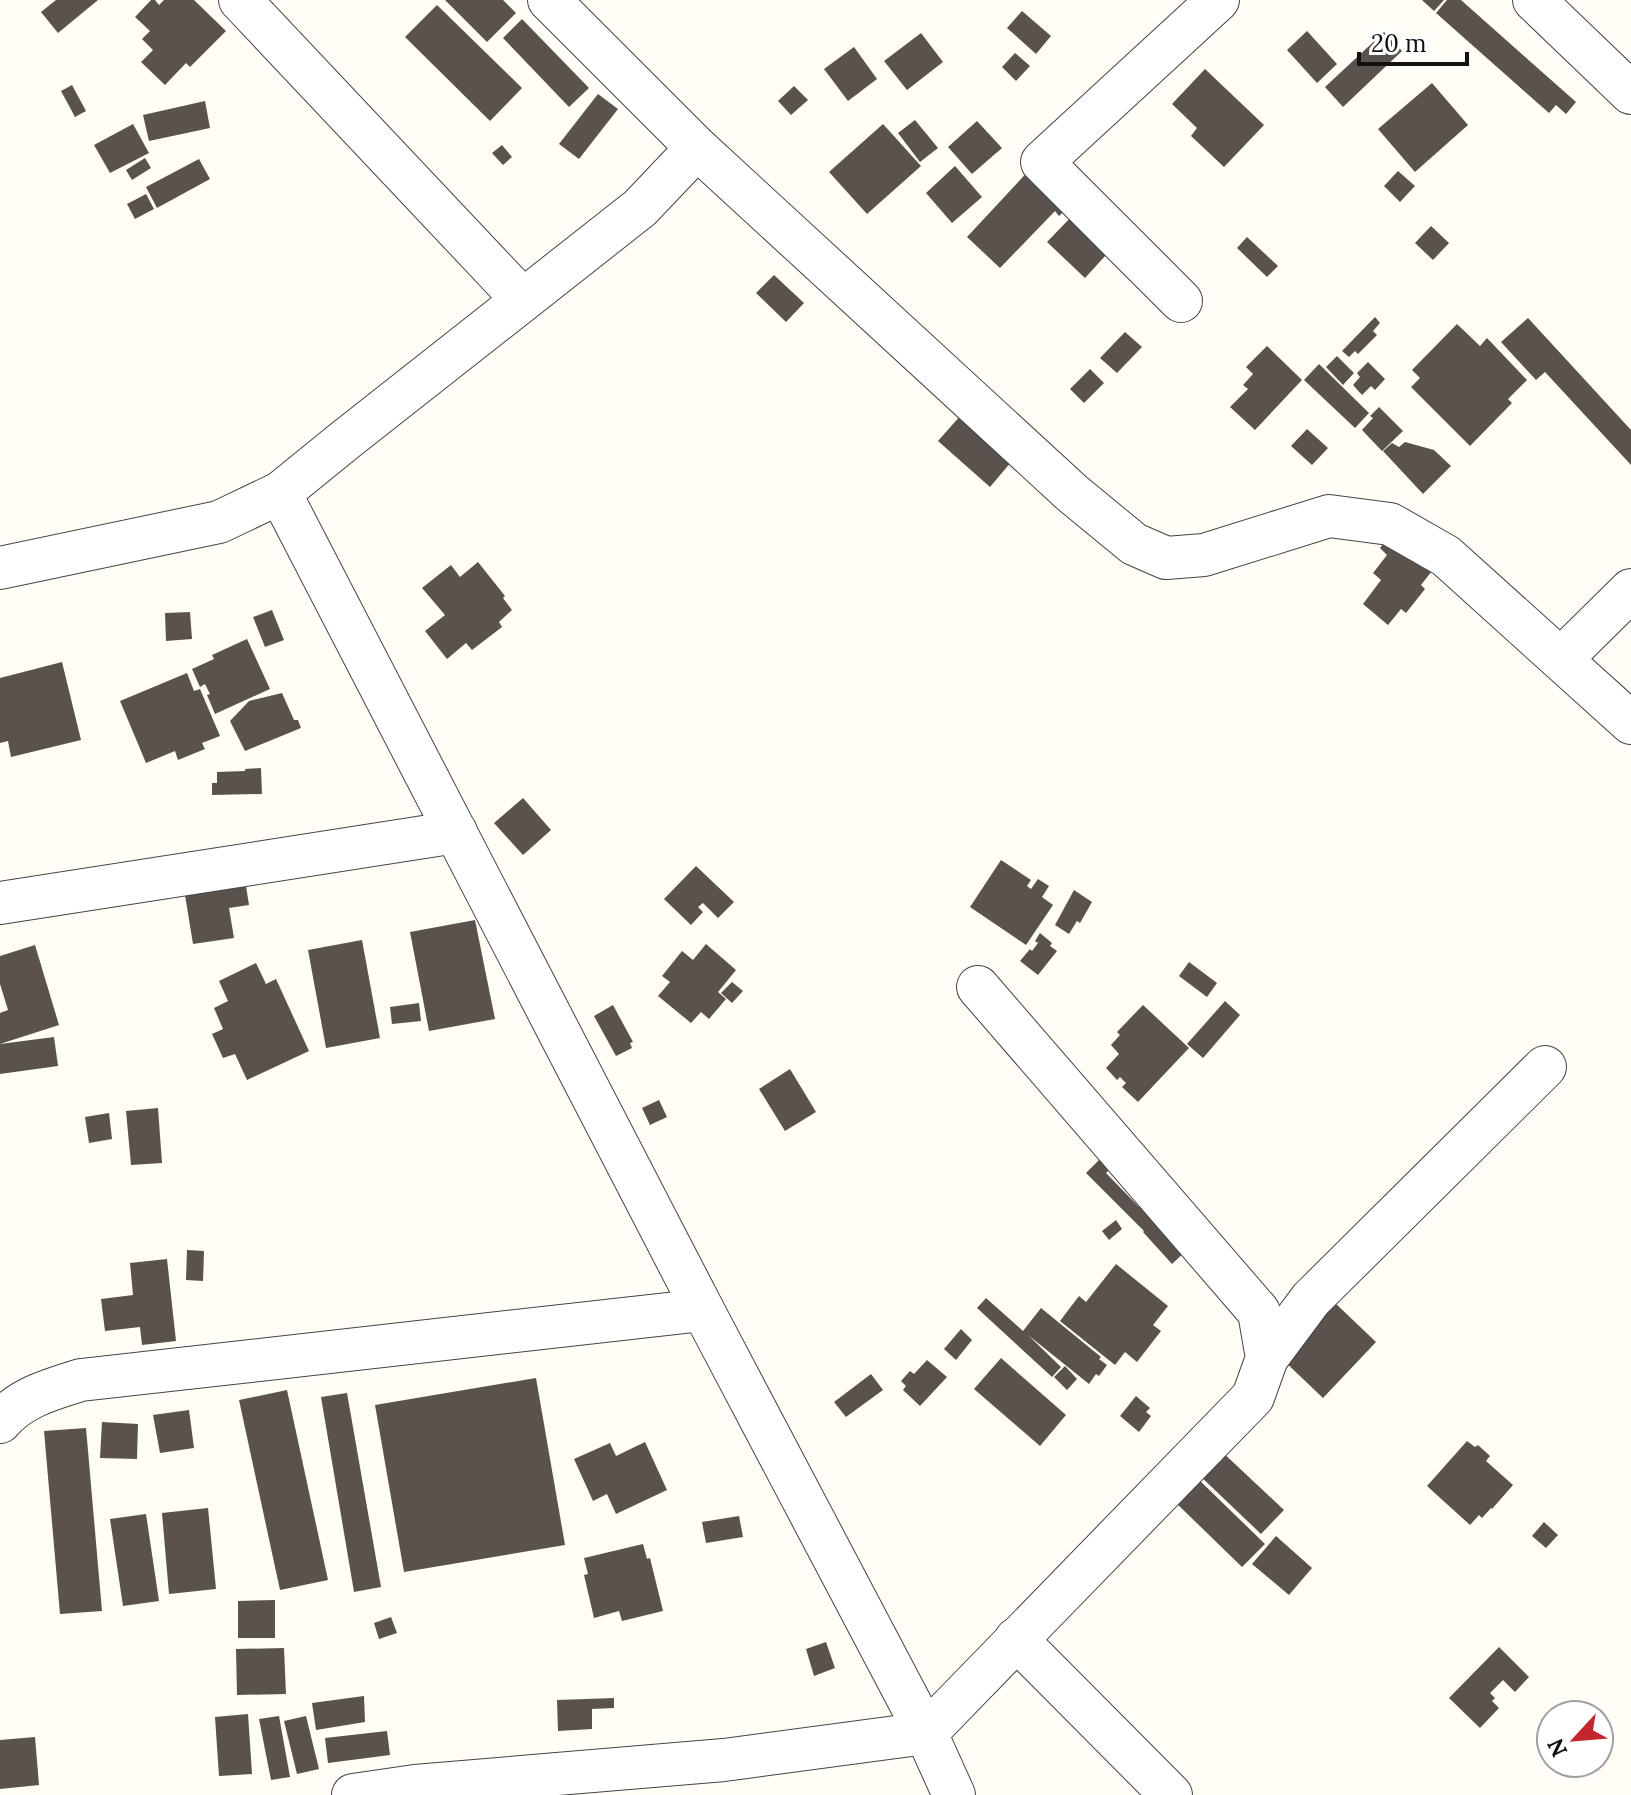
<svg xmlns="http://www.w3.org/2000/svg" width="1631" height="1795" viewBox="0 0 1631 1795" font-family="Lora,serif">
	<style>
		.building { fill: #5a524d }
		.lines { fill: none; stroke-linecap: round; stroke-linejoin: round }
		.minor-casing { stroke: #444; stroke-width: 44 }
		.minor { stroke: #fff; stroke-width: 42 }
	</style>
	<rect width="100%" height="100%" fill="#fffdf5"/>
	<g class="building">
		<polygon points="56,0 98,0 58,33 41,12"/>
		<polygon points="151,0 155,0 159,5 164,0 194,0 226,31 190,67 186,63 165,85 141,62 153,50 142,39 150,31 135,17"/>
		<polygon points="445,0 503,0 516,13 487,42"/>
		<polygon points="1422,0 1444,0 1434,11"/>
		<polygon points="1447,0 1461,0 1576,102 1566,114 1556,105 1549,113 1436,13"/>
		<polygon points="437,5 522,88 490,121 405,37"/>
		<polygon points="1022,11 1051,36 1036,54 1007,28"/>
		<polygon points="522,19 589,88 569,107 503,38"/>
		<polygon points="1307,31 1337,64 1317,83 1287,50"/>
		<polygon points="1384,32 1402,51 1343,107 1325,87"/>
		<polygon points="921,33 943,62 907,90 884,61"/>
		<polygon points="854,47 877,79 848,101 824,69"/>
		<polygon points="1015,53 1030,66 1016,81 1002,67"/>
		<polygon points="1205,69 1264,125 1224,167 1191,136 1197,128 1172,104"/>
		<polygon points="1432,83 1468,125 1415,172 1378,129"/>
		<polygon points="72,85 86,111 75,117 61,91"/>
		<polygon points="794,86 808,100 791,115 778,101"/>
		<polygon points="598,94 618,109 579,159 559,144"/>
		<polygon points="205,101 210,128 149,141 143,115"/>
		<polygon points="915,120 938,148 920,162 898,133"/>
		<polygon points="977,121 1002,148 972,174 948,147"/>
		<polygon points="133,124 149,153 110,173 94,145"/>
		<polygon points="883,124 921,166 867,214 829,172"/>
		<polygon points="502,145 512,157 503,165 492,153"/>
		<polygon points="145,158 151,168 132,180 126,170"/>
		<polygon points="199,159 210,179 157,208 146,187"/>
		<polygon points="1034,165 1116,244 1085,278 1047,242 1072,216 1065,210 1059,216 1055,211 1000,268 967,237"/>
		<polygon points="955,166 982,197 952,223 926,193"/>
		<polygon points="1398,171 1415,186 1400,202 1384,186"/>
		<polygon points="146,194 154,209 135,219 127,204"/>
		<polygon points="1431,226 1449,243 1433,260 1415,243"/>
		<polygon points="1247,237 1278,266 1267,277 1237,248"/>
		<polygon points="774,275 804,303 786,322 756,293"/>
		<polygon points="1375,317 1380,323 1373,331 1377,335 1358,354 1355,351 1349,357 1342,351"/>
		<polygon points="1528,318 1631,430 1631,465 1545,372 1536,380 1501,342"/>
		<polygon points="1457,324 1480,346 1487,338 1527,380 1508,399 1512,403 1470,446 1411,387 1420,378 1412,370"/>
		<polygon points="1125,332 1142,347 1117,373 1100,358"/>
		<polygon points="1267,346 1302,380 1255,430 1230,407 1248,389 1243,385 1253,374 1246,367"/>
		<polygon points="1337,356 1354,373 1343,385 1326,367"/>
		<polygon points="1368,362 1385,379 1375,390 1371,386 1362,395 1353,385 1360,377 1357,373"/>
		<polygon points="1319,364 1369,413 1355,428 1304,380"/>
		<polygon points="1090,369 1104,383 1084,403 1070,389"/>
		<polygon points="1379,407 1403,431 1382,451 1362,430 1373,418 1370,416"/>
		<polygon points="961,415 1012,461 990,487 938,441"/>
		<polygon points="1307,429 1328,448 1312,465 1291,446"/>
		<polygon points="1405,442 1434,450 1451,466 1423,494 1383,451 1392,443 1399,447"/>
		<polygon points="1392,532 1435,567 1421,585 1425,589 1406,613 1401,609 1388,625 1363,604 1381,580 1373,573 1387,555 1380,548"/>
		<polygon points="478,562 505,596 503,598 512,610 499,622 502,627 472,650 466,643 447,659 425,631 445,615 422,588 451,565 460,577"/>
		<polygon points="272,610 284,640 265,647 253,617"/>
		<polygon points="190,612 192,639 166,641 165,613"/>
		<polygon points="247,639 270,689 215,714 207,695 210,694 205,684 200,687 192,669 214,659 212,655"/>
		<polygon points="62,662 81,740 11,757 8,741 0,743 0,678"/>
		<polygon points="187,673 194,691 200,689 220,736 202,743 205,749 178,760 175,751 146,763 120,701"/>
		<polygon points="282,693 294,720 298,720 301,728 245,751 230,721 249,701"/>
		<polygon points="261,768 262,794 212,795 212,783 217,783 217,772 245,771 245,769"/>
		<polygon points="523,798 551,830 523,855 494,823"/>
		<polygon points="1001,860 1031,880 1027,886 1031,889 1038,879 1049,886 1042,897 1053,905 1026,945 970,907"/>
		<polygon points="696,866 734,902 718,918 703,903 698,907 703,912 691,925 664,899"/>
		<polygon points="245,880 249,905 229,908 234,938 193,944 184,889"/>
		<polygon points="1074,890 1092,902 1080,923 1077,921 1069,934 1055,925"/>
		<polygon points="475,920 495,1019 429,1031 410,932"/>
		<polygon points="1040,933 1052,943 1050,946 1057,951 1038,975 1020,961 1030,949 1032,951 1038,943 1035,941"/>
		<polygon points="362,940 380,1038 326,1048 308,950"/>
		<polygon points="706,944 736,970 718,992 726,999 709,1019 701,1012 691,1023 658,996 670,982 662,976 682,951 693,960"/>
		<polygon points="35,945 59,1025 0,1044 0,1013 8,1010 0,984 0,956"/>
		<polygon points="1189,962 1217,983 1207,997 1179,976"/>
		<polygon points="256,963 266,984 276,979 309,1051 247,1080 235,1054 223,1058 212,1034 223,1029 214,1008 228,1001 219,981"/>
		<polygon points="732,982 743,991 732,1003 721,993"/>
		<polygon points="1225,1001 1240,1015 1203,1058 1187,1044"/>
		<polygon points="419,1003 421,1021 392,1024 390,1007"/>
		<polygon points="613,1005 633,1042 630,1043 632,1048 616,1056 594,1016"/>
		<polygon points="1143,1005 1189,1048 1138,1102 1122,1087 1126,1083 1120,1077 1117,1080 1106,1068 1119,1054 1111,1045 1120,1035 1117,1032"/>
		<polygon points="54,1037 58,1066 0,1074 0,1044"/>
		<polygon points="790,1069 816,1112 785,1131 759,1089"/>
		<polygon points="659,1100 667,1117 650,1125 642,1108"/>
		<polygon points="158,1108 162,1163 131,1165 126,1111"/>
		<polygon points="109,1113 112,1139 89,1143 85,1117"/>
		<polygon points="1103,1156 1113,1166 1106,1173 1139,1207 1145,1202 1189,1248 1172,1264 1143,1232 1144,1231 1086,1173"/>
		<polygon points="1116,1220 1122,1229 1109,1240 1102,1231"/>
		<polygon points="187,1250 204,1251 203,1281 186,1280"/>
		<polygon points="167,1259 176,1341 142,1345 140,1327 105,1331 101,1299 133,1295 130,1263"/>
		<polygon points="1116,1264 1168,1306 1153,1325 1161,1331 1137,1362 1125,1352 1115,1365 1060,1321 1079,1296 1086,1302"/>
		<polygon points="986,1298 1023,1331 1041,1308 1101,1357 1099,1359 1107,1365 1099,1376 1096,1374 1089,1384 1028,1335 1061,1367 1052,1377 977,1308"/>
		<polygon points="1333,1301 1376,1342 1323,1398 1280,1357"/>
		<polygon points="961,1329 972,1340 956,1360 944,1349"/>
		<polygon points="1001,1358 1066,1415 1040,1446 974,1389"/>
		<polygon points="927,1360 947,1377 920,1406 903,1390 906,1386 901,1381 910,1371 914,1374"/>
		<polygon points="1065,1366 1077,1379 1067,1390 1054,1377"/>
		<polygon points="871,1374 883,1390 846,1417 834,1402"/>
		<polygon points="536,1378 565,1545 404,1572 375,1405"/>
		<polygon points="287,1390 328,1580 280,1590 239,1400"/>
		<polygon points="347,1393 381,1587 354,1592 321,1397"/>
		<polygon points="1136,1396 1150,1408 1146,1412 1151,1416 1139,1432 1120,1416"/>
		<polygon points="189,1410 194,1448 160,1453 153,1415"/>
		<polygon points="102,1422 138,1424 137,1459 100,1458"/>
		<polygon points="86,1428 102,1611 60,1614 44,1431"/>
		<polygon points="1467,1441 1475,1447 1478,1445 1490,1456 1486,1461 1513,1485 1492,1509 1491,1508 1482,1518 1479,1515 1470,1525 1427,1486"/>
		<polygon points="645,1442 667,1490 616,1514 607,1494 593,1501 574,1459 610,1443 616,1456"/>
		<polygon points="1219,1449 1284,1510 1261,1534 1197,1473"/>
		<polygon points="1195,1476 1265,1544 1242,1567 1172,1499"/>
		<polygon points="208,1508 216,1589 169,1594 162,1513"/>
		<polygon points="146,1514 159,1601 123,1606 110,1519"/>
		<polygon points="739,1516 743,1537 706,1543 702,1522"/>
		<polygon points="1544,1522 1558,1535 1546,1548 1532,1536"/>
		<polygon points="1276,1536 1312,1568 1289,1595 1252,1564"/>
		<polygon points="643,1544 647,1559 650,1558 663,1611 622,1621 619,1611 594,1618 584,1575 588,1574 584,1558"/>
		<polygon points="275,1600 275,1638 238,1638 238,1601"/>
		<polygon points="391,1617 397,1633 379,1639 374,1623"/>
		<polygon points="826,1642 835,1668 814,1676 806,1649"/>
		<polygon points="1499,1647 1529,1677 1515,1692 1503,1680 1490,1693 1495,1698 1492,1701 1499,1708 1480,1728 1449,1698"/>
		<polygon points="284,1648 286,1694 237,1695 236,1649"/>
		<polygon points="364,1696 365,1722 316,1730 312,1703"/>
		<polygon points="614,1698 614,1708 592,1709 592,1729 558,1731 557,1700"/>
		<polygon points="248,1714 252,1774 219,1776 215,1717"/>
		<polygon points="279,1716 290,1777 271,1780 259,1719"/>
		<polygon points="306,1716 319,1769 297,1774 284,1721"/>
		<polygon points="387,1731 390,1755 328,1763 325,1738"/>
		<polygon points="35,1737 39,1785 0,1789 0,1740"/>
	</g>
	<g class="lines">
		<g class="minor-casing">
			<g id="minor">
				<polyline points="240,0 522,299"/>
				<polyline points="1534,0 1631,93"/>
				<polyline points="697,148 1072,493 1134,544 1166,558 1204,555 1329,516 1390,524 1446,556 1631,723"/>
				<polyline points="1181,301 1042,162 1218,0"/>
				<polyline points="280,493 703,1310 926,1733 954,1795"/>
				<polyline points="0,568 219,522 280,493 344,441 640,208 697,148 549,0"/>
				<polyline points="1561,659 1631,590"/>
				<polyline points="0,903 456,832"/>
				<polyline points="1267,1358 1311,1299 1545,1067"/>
				<path d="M0,1422c21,-25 52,-33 81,-42l622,-70"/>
				<polyline points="1016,1639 1171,1795"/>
				<polyline points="353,1795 415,1786 724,1760 926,1733 1253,1397 1267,1358 1259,1312 978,987"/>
			</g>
		</g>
		<use href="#minor" class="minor"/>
	</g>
	<g transform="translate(1575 1739) rotate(244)"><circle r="38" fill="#ffffff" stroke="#a0a0a0" stroke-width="2"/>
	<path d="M0-6L14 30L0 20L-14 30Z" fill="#c4262e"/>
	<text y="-12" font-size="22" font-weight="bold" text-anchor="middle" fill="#111111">N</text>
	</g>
	<path d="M1359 52v12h108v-12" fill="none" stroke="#111111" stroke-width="4"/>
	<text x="1371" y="52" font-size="24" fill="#111111" stroke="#ffffff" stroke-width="6" paint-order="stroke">20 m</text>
</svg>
